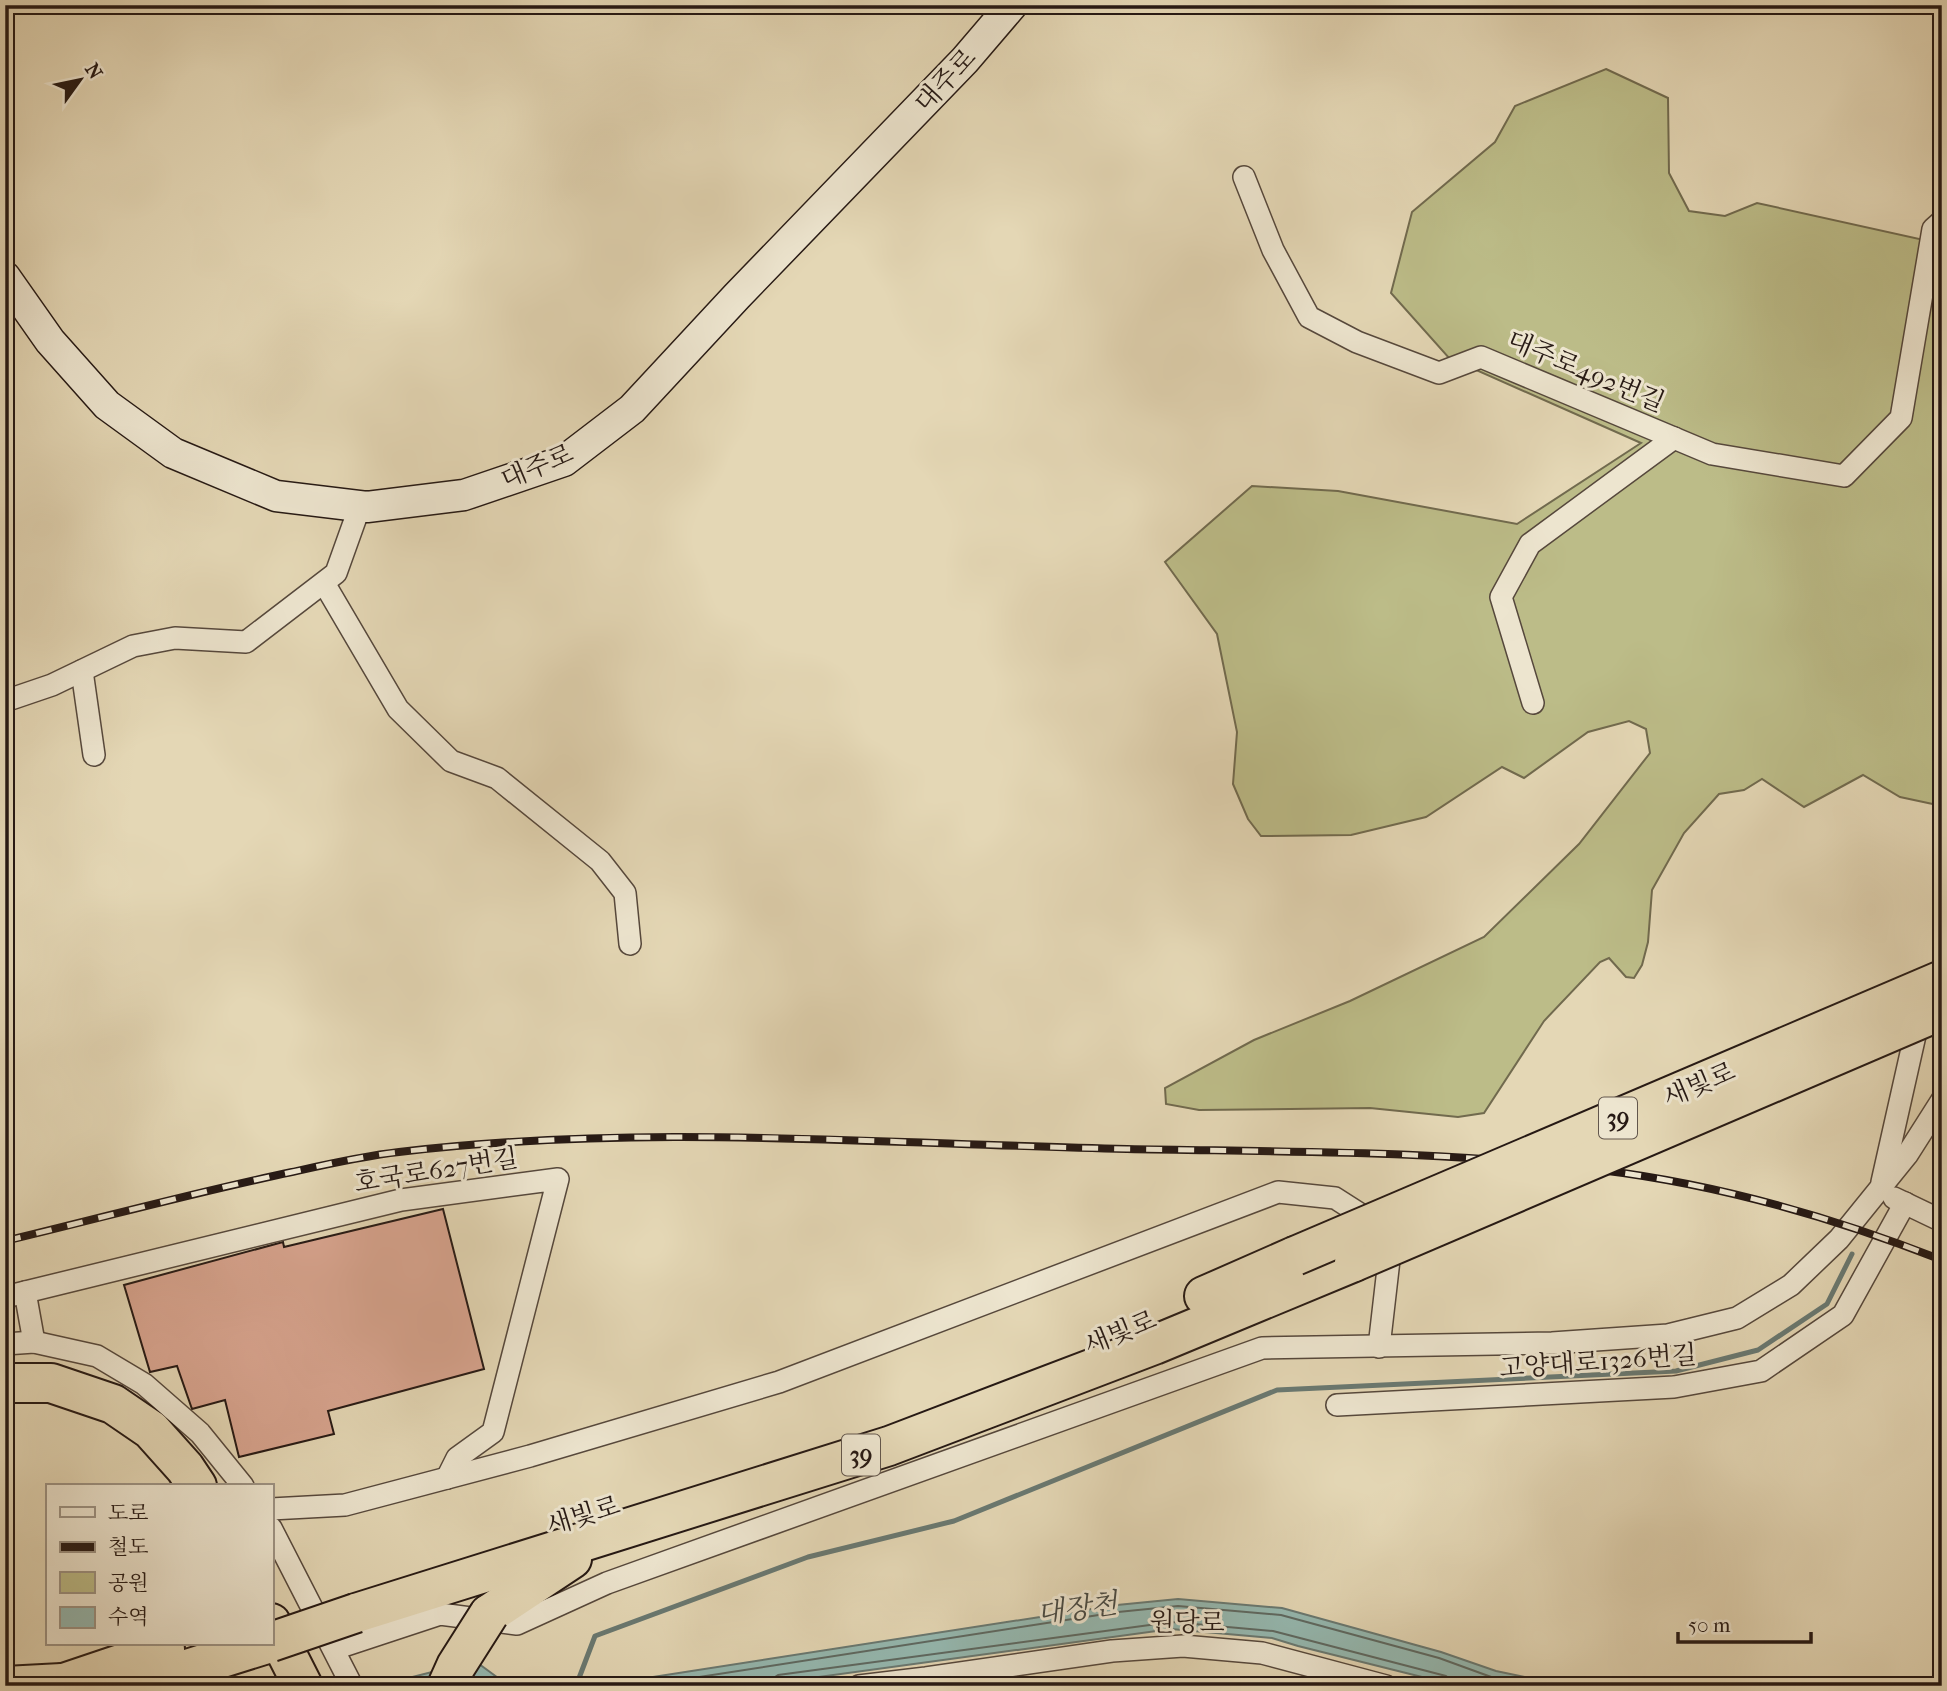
<svg xmlns="http://www.w3.org/2000/svg" width="1947" height="1691" viewBox="0 0 1947 1691" font-family="'IM FELL French Canon','Noto Serif KR',serif">
	<style>
		.green { fill: #bcbc88; stroke: #716a4e; stroke-width: 2 }
		.water { fill: #95b9b1; stroke: #697972; stroke-width: 2 }
		.lines { fill: none; stroke-linecap: round; stroke-linejoin: round }
		.shore { stroke: #5e6962; stroke-width: 2 }
		.stream { stroke: #697972; stroke-width: 5 }
		.building { fill: #d8a48f; stroke: #261914; stroke-width: 2 }
		.street-casing { stroke: #56483c; stroke-width: 24 }
		.secondary-casing { stroke: #261914; stroke-width: 33 }
		.highway-casing { stroke: #261914; stroke-width: 42 }
		.street { stroke: #ede5cf; stroke-width: 21 }
		.secondary { stroke: #ede5cf; stroke-width: 30 }
		.highway { stroke: #e4d7b5; stroke-width: 38 }
		.rail-casing { stroke: #261914; stroke-width: 8 }
		.rail { stroke: #ede5cf; stroke-width: 5; stroke-dasharray: 16; stroke-linecap: butt }
		.highway-bridge-casing { stroke: #261914; stroke-width: 42; stroke-linecap: butt }
		.highway-bridge { stroke: #e4d7b5; stroke-width: 38 }
		.labels { text-anchor: middle; stroke-width: 6; stroke-linejoin: round; paint-order: stroke }
		.shield { fill: #ede5cf; stroke: #62564c; stroke-width: 2 }
		.shield-label { font-size: 24px; font-weight: bold; fill: #261914 }
		.street-label { font-size: 26px; fill: #261914; stroke: #ede5cf }
		.water-label { font-size: 28px; font-style: italic; fill: #474943; stroke: #ede5cf }
	</style>
	<rect width="100%" height="100%" fill="#e4d7b5"/>
	<filter id="stains"><feTurbulence type="fractalNoise" baseFrequency=".00286" numOctaves="4"/><feColorMatrix values="0 0 0 0 .2 0 0 0 0 .09 0 0 0 0 .02 0 0 0 .5 -.17"/></filter>
	<radialGradient id="worn" r=".72"><stop offset=".6" stop-color="#630" stop-opacity="0"/><stop offset="1" stop-color="#630" stop-opacity=".3"/></radialGradient>
	<polygon class="green" points="1606,69 1668,98 1669,173 1689,211 1725,216 1757,203 1942,244 1942,806 1900,797 1863,775 1804,807 1762,779 1744,790 1719,794 1684,833 1652,890 1648,942 1642,965 1634,978 1626,977 1609,958 1600,962 1544,1021 1484,1113 1458,1117 1370,1108 1199,1110 1166,1104 1165,1088 1254,1040 1350,1001 1484,937 1579,844 1650,753 1646,729 1629,721 1588,732 1524,778 1502,767 1426,817 1351,835 1261,836 1248,819 1233,784 1237,732 1217,634 1165,562 1252,486 1338,491 1517,524 1641,443 1449,358 1391,293 1412,212 1495,142 1515,106"/>
	<g class="water">
		<polygon points="1178,1599 1282,1608 1441,1652 1496,1671 1569,1686 1458,1686 1298,1646 1272,1638 1171,1629 753,1686 595,1686 1117,1605"/>
		<polygon points="475,1661 509,1686 377,1686"/>
	</g>
	<g class="lines">
		<g class="shore">
			<polyline points="641,1686 1118,1612 1178,1606 1281,1615 1439,1658 1494,1678 1534,1686"/>
			<polyline points="699,1686 759,1677 762,1679 762,1686"/>
			<polyline points="771,1686 772,1679 778,1675 1172,1622 1273,1631 1446,1676 1451,1680 1452,1686"/>
		</g>
		<polyline class="stream" points="576,1686 595,1636 808,1557 954,1521 1277,1390 1676,1371 1758,1350 1827,1304 1852,1254"/>
	</g>
	<polygon class="building" points="443,1209 484,1369 328,1411 334,1434 239,1457 225,1400 192,1409 177,1366 150,1372 124,1285 283,1242 284,1247"/>
	<g class="lines">
		<g class="street-casing">
			<g id="street">
				<polyline points="1244,177 1273,250 1309,317 1357,342 1439,373 1481,357 1712,454 1844,476 1901,418 1933,229 1942,221"/>
				<polyline points="324,583 398,709 451,761 497,778 600,861 625,893 630,944"/>
				<polyline points="82,671 94,755"/>
				<polyline points="5,701 52,685 133,646 175,638 246,642 336,573 360,506"/>
				<polyline points="1533,703 1501,597 1530,544 1674,438"/>
				<polyline points="1882,1182 1918,1022 1922,1017"/>
				<polyline points="1894,1198 1942,1221"/>
				<polyline points="25,1292 34,1342"/>
				<polyline points="5,1297 401,1200 558,1179 493,1432 457,1458 447,1478"/>
				<polyline points="5,1344 34,1342 97,1356 144,1384 200,1433 243,1486"/>
				<polyline points="1337,1405 1674,1387 1761,1371 1843,1315 1905,1203"/>
				<polyline points="271,1509 345,1505 530,1456 779,1382 1278,1192 1335,1198 1371,1221 1389,1260 1379,1347"/>
				<polyline points="271,1528 352,1686"/>
				<polyline points="334,1649 440,1614 517,1624 607,1583 1262,1348 1552,1343 1668,1335 1737,1318 1791,1285 1839,1239 1907,1155 1942,1100"/>
				<polyline points="859,1686 926,1678 1112,1651 1183,1646 1262,1653 1386,1686"/>
			</g>
		</g>
		<g class="secondary-casing">
			<polyline id="secondary" points="5,277 50,341 107,405 173,453 276,496 367,507 464,495 564,461 632,409 737,296 965,60 1012,5"/>
		</g>
		<g class="highway-casing">
			<g id="highway">
				<polyline points="1204,1296 1295,1256"/>
				<polyline points="5,1383 51,1383 113,1404 151,1430 185,1468 197,1486"/>
				<polyline points="356,1613 889,1446 1154,1345 1354,1262"/>
				<polyline points="489,1614 572,1559"/>
				<polyline points="271,1623 303,1686"/>
				<polyline points="5,1686 62,1683"/>
				<polyline points="55,1686 165,1649"/>
				<polyline points="133,1686 267,1644"/>
			</g>
		</g>
		<use href="#street" class="street"/>
		<use href="#secondary" class="secondary"/>
		<use href="#highway" class="highway"/>
		<g class="rail-casing">
			<path id="rail" d="M5,1241c96,-23 191,-49 287,-69 36,-8 71,-16 107,-20 244,-29 484,-8 728,-3 158,3 316,1 473,21 117,14 232,47 342,90"/>
		</g>
		<use href="#rail" class="rail"/>
		<g class="highway-bridge-casing">
			<g id="highway-bridge">
				<polyline points="1295,1256 1942,980"/>
				<polyline points="1354,1262 1942,1010"/>
				<polyline points="271,1642 356,1613"/>
				<polyline points="447,1686 456,1666 489,1614"/>
			</g>
		</g>
		<use href="#highway-bridge" class="highway-bridge"/>
	</g>
	<g class="labels">
		<g class="shield">
			<rect x="1599" y="1097.5" width="38" height="41" rx="5"/>
			<rect x="842" y="1434.5" width="38" height="41" rx="5"/>
		</g>
		<g class="shield-label">
			<text x="1618" y="1126">39</text>
			<text x="861" y="1463">39</text>
		</g>
		<g class="street-label">
			<text transform="translate(945 80) rotate(-47)" y="9">대주로</text>
			<text transform="translate(1586 371) rotate(23)" y="9">대주로492번길</text>
			<text transform="translate(537 466) rotate(-23)" y="9">대주로</text>
			<text transform="translate(1699 1084) rotate(-23)" y="9">새빛로</text>
			<text transform="translate(436 1170) rotate(-9)" y="9">호국로627번길</text>
			<text transform="translate(1120 1332) rotate(-22)" y="9">새빛로</text>
			<text transform="translate(1598 1361) rotate(-4)" y="9">고양대로1326번길</text>
			<text transform="translate(583 1515) rotate(-17)" y="9">새빛로</text>
			<text transform="translate(1187 1622) rotate(1)" y="9">원당로</text>
		</g>
		<g class="water-label">
			<text transform="translate(1077 1608) rotate(-8)" y="10">대장천</text>
		</g>
	</g>
	<rect width="1947" height="1691" fill="none" stroke="#e4d7b5" stroke-width="28"/>
	<rect x="7" y="7" width="1933" height="1677" fill="none" stroke="#261914" stroke-width="3.5"/>
	<rect x="14" y="14" width="1919" height="1663" fill="none" stroke="#261914" stroke-width="2"/>
	<rect x="46" y="1484" width="228" height="161" fill="#ede5cf" stroke="#9d9384" stroke-width="2"/>
	<rect x="60" y="1507" width="35" height="10" fill="#ede5cf" stroke="#9d9384" stroke-width="2"/>
	<text x="108" y="1520" font-size="21" fill="#261914">도로</text>
	<rect x="60" y="1542" width="35" height="10" fill="#261914" stroke="#9d9384" stroke-width="2"/>
	<text x="108" y="1554" font-size="21" fill="#261914">철도</text>
	<rect x="60" y="1572" width="35" height="21" fill="#bcbc88" stroke="#9d9384" stroke-width="2"/>
	<text x="108" y="1590" font-size="21" fill="#261914">공원</text>
	<rect x="60" y="1607" width="35" height="21" fill="#95b9b1" stroke="#9d9384" stroke-width="2"/>
	<text x="108" y="1624" font-size="21" fill="#261914">수역</text>
	<g transform="translate(80 80) rotate(57)" stroke="#ede5cf" stroke-width="5" paint-order="stroke">
	<path d="M0-5L12 26L0 18L-12 26Z" fill="#261914"/>
	<text y="-10" font-size="19" font-weight="bold" text-anchor="middle" fill="#261914">N</text>
	</g>
	<path d="M1678 1632v10h133v-10" fill="none" stroke="#261914" stroke-width="3.5"/>
	<text x="1688" y="1632" font-size="21" fill="#261914" stroke="#ede5cf" stroke-width="5" paint-order="stroke">50 m</text>
	<rect width="100%" height="100%" filter="url(#stains)"/>
	<rect width="100%" height="100%" fill="url(#worn)"/>
</svg>
